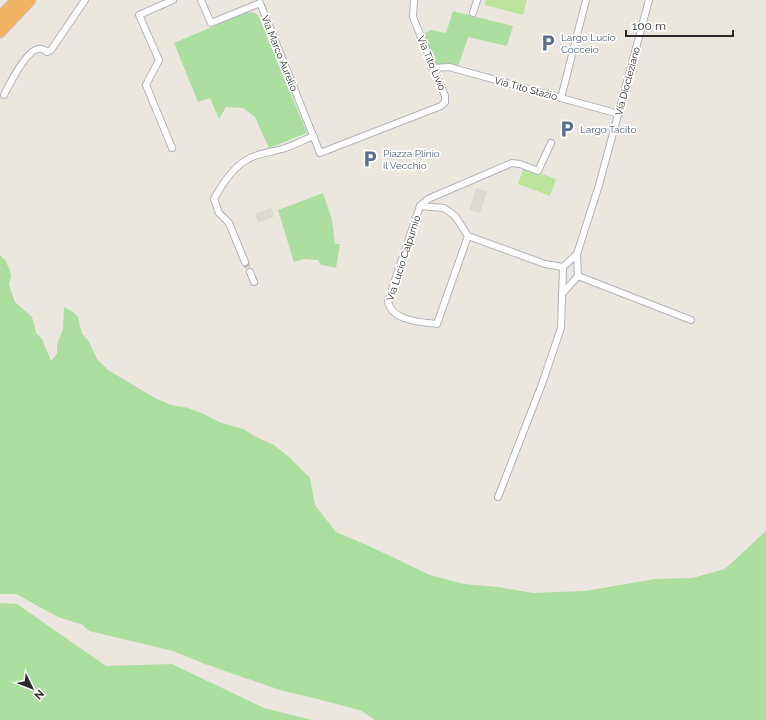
<svg xmlns="http://www.w3.org/2000/svg" width="766" height="720" viewBox="0 0 766 720" font-family="Raleway,sans-serif">
	<style>
		.green { fill: #acde9f }
		.pitch { fill: #bce49c }
		.plaza { fill: #dcdad5 }
		.lines { fill: none; stroke-linecap: round; stroke-linejoin: round }
		.street-tunnel { stroke: #c5c1ba; stroke-width: 6; stroke-dasharray: 6 3; stroke-linecap: butt }
		.street-casing { stroke: #b2b2bd; stroke-width: 8 }
		.highway-casing { stroke: #c8c8c8; stroke-width: 13 }
		.street { stroke: #fff; stroke-width: 6 }
		.highway { stroke: #f1b363; stroke-width: 11 }
		.labels { text-anchor: middle; stroke-width: 3.5; stroke-linejoin: round; paint-order: stroke }
		.service-label { font-size: 10px; fill: #4e5e75; stroke: #fff; text-anchor: start }
		.street-label { font-size: 10px; fill: #2b2b2b; stroke: #fff }
	</style>
	<rect width="100%" height="100%" fill="#ece7de"/>
	<g class="green">
		<polygon points="453,11 513,26 507,46 468,37 458,67 436,66 423,34 431,30 446,33"/>
		<polygon points="252,12 258,15 307,133 269,148 255,117 243,108 226,107 219,119 210,98 198,102 174,43 245,13"/>
		<polygon points="323,193 332,220 335,244 340,244 336,268 321,265 318,260 304,259 294,262 278,210"/>
		<polygon points="0,255 5,260 9,268 11,276 9,285 15,302 32,317 36,333 42,339 51,361 57,354 57,345 63,329 64,307 72,311 78,317 82,334 88,340 97,359 108,370 155,398 171,405 188,408 204,414 219,422 243,429 258,438 274,445 288,456 310,478 315,505 336,532 369,546 430,575 464,584 498,587 533,593 585,591 655,579 692,578 725,569 766,531 766,720 375,720 362,711 318,699 283,691 205,664 173,651 89,631 83,625 58,617 16,594 0,594"/>
		<polygon points="0,603 17,604 106,666 172,664 264,708 312,720 0,720"/>
	</g>
	<g class="pitch">
		<polygon points="486,0 527,0 523,15 485,5"/>
		<polygon points="524,167 556,179 550,196 518,184"/>
	</g>
	<g class="plaza">
		<polygon points="476,188 487,191 480,213 469,210"/>
		<polygon points="271,207 274,217 258,223 255,214"/>
	</g>
	<g class="lines">
		<polyline class="street-tunnel" points="245,262 250,272"/>
		<g class="street-casing">
			<g id="street">
				<polyline points="201,0 211,23 260,3 320,153 441,106 445,102 445,96 413,17 414,0"/>
				<polyline points="473,13 477,0"/>
				<polyline points="433,68 449,67 619,114"/>
				<path d="M4,95c6,-12 22,-44 34,-46 3,-1 7,1 9,3l4,-2 34,-50"/>
				<polyline points="561,98 586,0"/>
				<polyline points="172,148 146,85 159,60 139,15 173,0"/>
				<polyline points="420,206 428,199 512,163 520,164 538,171 551,143"/>
				<path d="M468,236l-31,88c-16,-2 -46,-3 -49,-23l32,-95 24,2 11,8 13,20 77,28 18,3"/>
				<path d="M245,262l-16,-39 -10,-10 -5,-14c8,-15 20,-33 36,-41 10,-5 22,-6 32,-9 11,-3 21,-9 32,-13"/>
				<polyline points="563,267 577,254"/>
				<polyline points="250,272 254,282"/>
				<polyline points="578,276 691,320"/>
				<polyline points="562,294 578,276 577,254 599,185 649,0"/>
				<polyline points="498,497 542,384 561,328 563,267"/>
			</g>
		</g>
		<g class="highway-casing">
			<g id="highway">
				<polyline points="0,17 17,0"/>
				<polyline points="0,32 30,0"/>
			</g>
		</g>
		<use href="#street" class="street"/>
		<use href="#highway" class="highway"/>
	</g>
	<defs>
		<g id="parking-bare" transform="scale(1.38)"><path d="M-3.5-5.5H1a3.5 3.5 0 0 1 0 7H-1V5.5H-3.5ZM-1-3.4V-.6H.8a1.4 1.4 0 0 0 0-2.8Z" fill="#5c6f8a" stroke="#fff" stroke-width="2.5" paint-order="stroke"/></g>
	</defs>
	<g fill-rule="evenodd">
		<use href="#parking-bare" x="548" y="43"/>
		<use href="#parking-bare" x="567" y="129"/>
		<use href="#parking-bare" x="370" y="159"/>
	</g>
	<g class="labels">
		<g class="service-label">
			<text x="561" y="41">Largo Lucio<tspan x="561" dy="12">Cocceio</tspan></text>
			<text x="580" y="133">Largo Tacito</text>
			<text x="383" y="157">Piazza Plinio<tspan x="383" dy="12">il Vecchio</tspan></text>
		</g>
		<g class="street-label">
			<text transform="translate(280 53) rotate(68)" y="4">Via Marco Aurelio</text>
			<text transform="translate(432 63) rotate(67)" y="4">Via Tito Livio</text>
			<text transform="translate(627 81) rotate(-75)" y="4">Via Diocleziano</text>
			<text transform="translate(526 88) rotate(15)" y="4">Via Tito Stazio</text>
			<text transform="translate(403 258) rotate(-72)" y="4">Via Lucio Calpurnio</text>
		</g>
	</g>
	<g transform="translate(32 688) rotate(133)" stroke="#ffffff" stroke-width="3" paint-order="stroke">
	<path d="M0-3L7 15L0 10L-7 15Z" fill="#2b2b2b"/>
	<text y="-6" font-size="11" font-weight="bold" text-anchor="middle" fill="#2b2b2b">N</text>
	</g>
	<path d="M626 30v6h107v-6" fill="none" stroke="#2b2b2b" stroke-width="2"/>
	<text x="632" y="30" font-size="12" fill="#2b2b2b" stroke="#ffffff" stroke-width="3" paint-order="stroke">100 m</text>
</svg>
